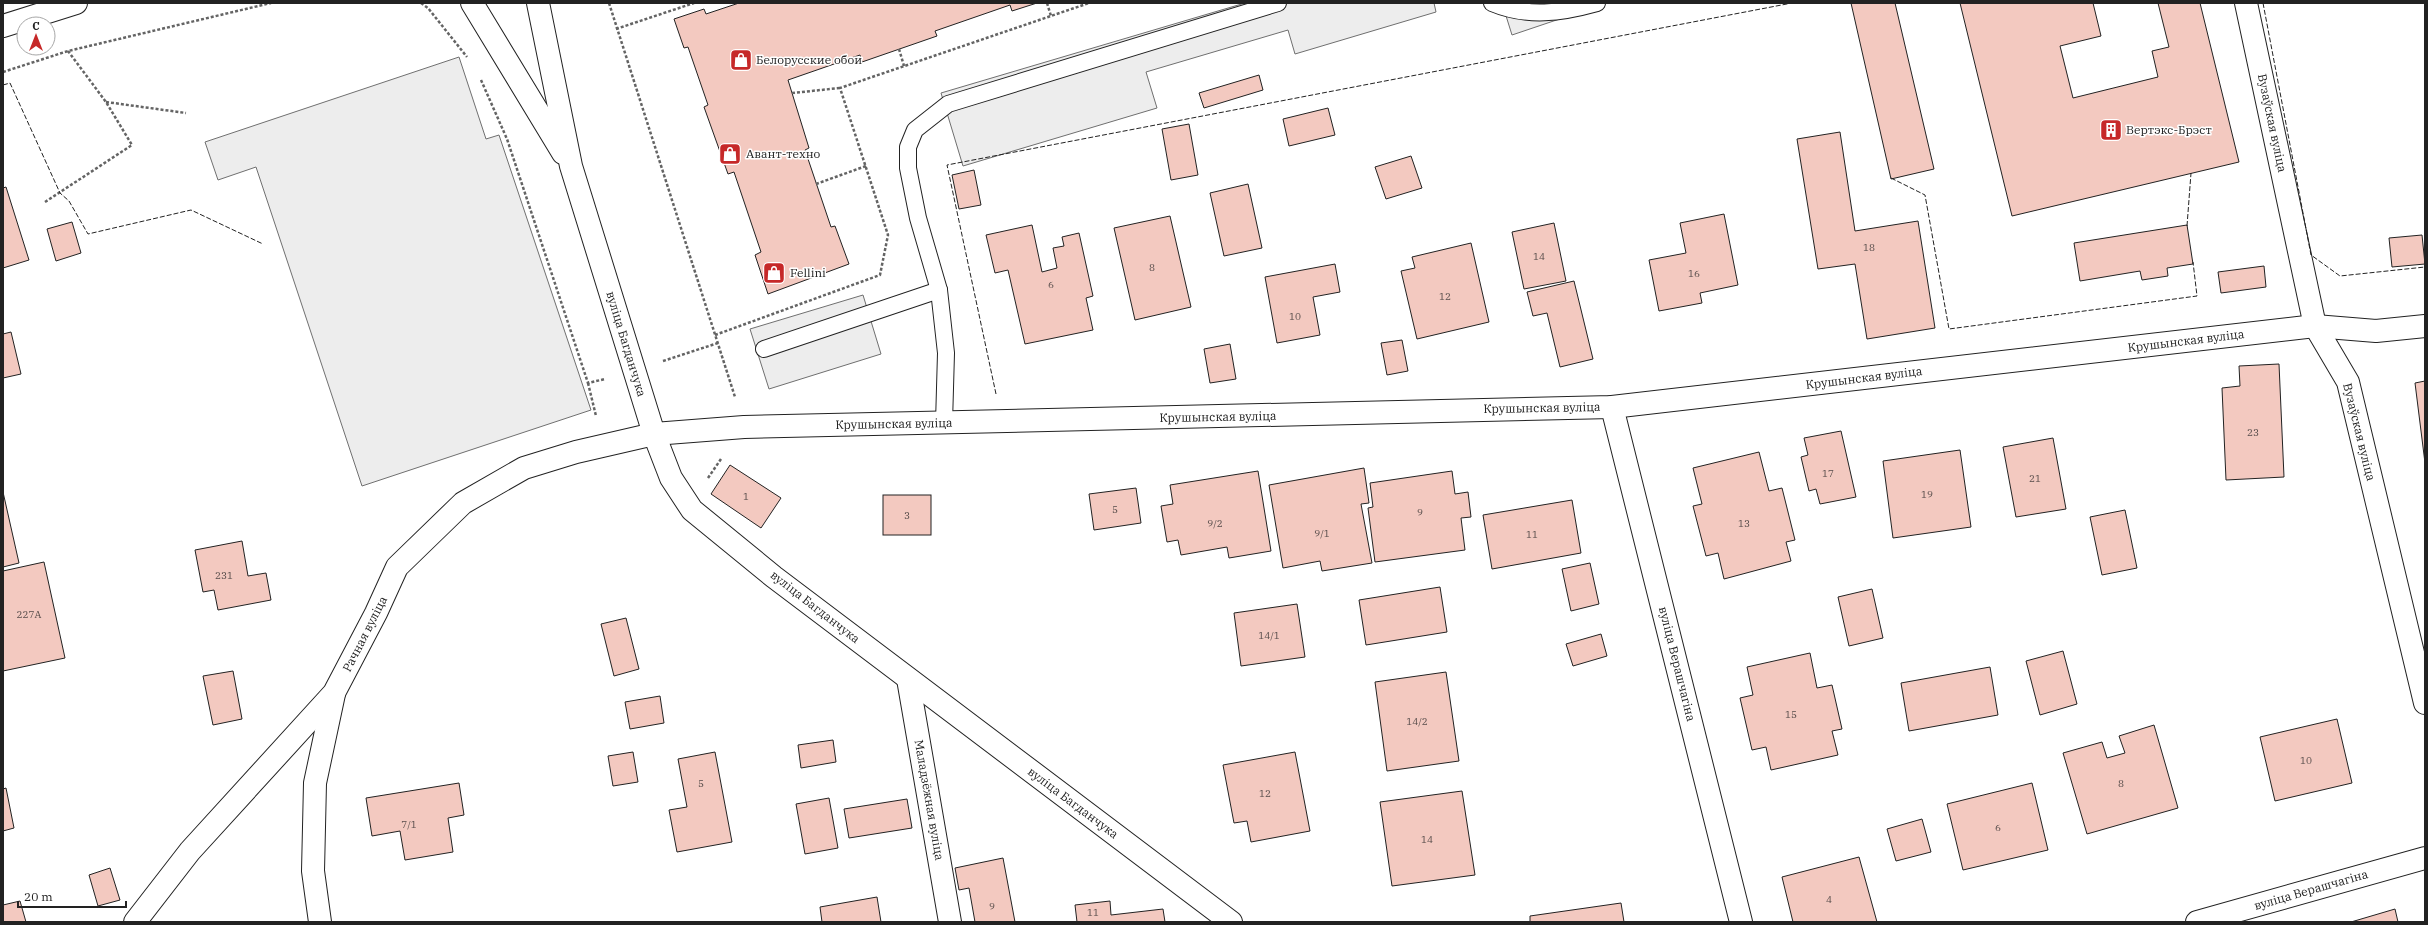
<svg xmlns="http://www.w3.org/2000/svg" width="2428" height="925" viewBox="0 0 2428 925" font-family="'IBM Plex Serif',serif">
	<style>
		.parking { fill: #ededed; stroke: #6f6f6f }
		.building { fill: #f3c9c0; stroke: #222 }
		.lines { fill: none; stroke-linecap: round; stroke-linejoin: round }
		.lane-casing { stroke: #222; stroke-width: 18 }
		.street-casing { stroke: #222; stroke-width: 24 }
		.primary-casing { stroke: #222; stroke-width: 24 }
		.path { stroke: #646464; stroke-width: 2.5; stroke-dasharray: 3 2; stroke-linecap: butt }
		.lane { stroke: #fff; stroke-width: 16 }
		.street { stroke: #fff; stroke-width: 22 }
		.primary { stroke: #fff; stroke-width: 22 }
		.fence { stroke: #222; stroke-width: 1; stroke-dasharray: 5 2; stroke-linecap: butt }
		.labels { text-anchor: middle; stroke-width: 3; stroke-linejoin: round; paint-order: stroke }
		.number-label { font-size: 10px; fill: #564c4a }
		.poi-label { font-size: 12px; fill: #222; stroke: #fff; text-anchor: start }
		.street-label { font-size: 12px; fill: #222; stroke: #fff }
	</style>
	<rect width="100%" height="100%" fill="#fff"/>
	<g class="parking">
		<polygon points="1245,3 1434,3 1436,12 1295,54 1288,30 1146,72 1157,108 963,166 941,93"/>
		<polygon points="1502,3 1607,3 1512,35"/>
		<polygon points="459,57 486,139 499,135 591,410 362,486 256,167 218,180 205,142"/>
		<polygon points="863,295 881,354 769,389 750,329"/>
	</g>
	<g class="building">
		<polygon points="739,3 1037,3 1012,11 1010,5 935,31 937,36 862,62 860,55 788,80 809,148 805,150 831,227 835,226 849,264 768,294 755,255 761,252 734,172 728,174 704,107 708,105 688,47 684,48 674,19 704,9 706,14"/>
		<polygon points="1851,3 1895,3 1934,169 1891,179"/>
		<polygon points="1960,3 2093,3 2101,36 2060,46 2073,98 2158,77 2152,51 2169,47 2158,3 2200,3 2239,162 2012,216"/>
		<polygon points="1259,75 1263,90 1204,108 1199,93"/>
		<polygon points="1328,108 1335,135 1289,146 1283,119"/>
		<polygon points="1189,124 1198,175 1171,180 1162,129"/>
		<polygon points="1840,132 1855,231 1918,221 1935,328 1867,339 1855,264 1818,269 1797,139"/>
		<polygon points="1411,156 1422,188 1386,199 1375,167"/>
		<polygon points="974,170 981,205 959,209 952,175"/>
		<polygon points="1248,184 1262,248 1224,256 1210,193"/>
		<polygon points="6,187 29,260 3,268 3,188"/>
		<polygon points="1724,214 1738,285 1700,293 1702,303 1659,311 1649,260 1686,253 1680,223"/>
		<polygon points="1170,216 1191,307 1135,320 1114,228"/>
		<polygon points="72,222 81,253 56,261 47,229"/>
		<polygon points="1554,223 1566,281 1524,289 1512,232"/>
		<polygon points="1032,225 1042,272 1057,268 1053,248 1064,246 1062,237 1079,233 1093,296 1086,298 1093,330 1025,344 1008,270 995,273 986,235"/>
		<polygon points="2187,225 2193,264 2167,268 2168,276 2142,280 2140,271 2080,281 2074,243"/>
		<polygon points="2422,235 2425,264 2392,267 2389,238"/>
		<polygon points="1471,243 1489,322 1417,339 1401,271 1415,268 1412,257"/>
		<polygon points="1335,264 1340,292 1313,297 1320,335 1277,343 1265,277"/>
		<polygon points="2264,266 2266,287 2221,293 2218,272"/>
		<polygon points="1574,281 1593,359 1560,367 1547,313 1533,316 1527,292"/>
		<polygon points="11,332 21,374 3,378 3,334"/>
		<polygon points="1402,340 1408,371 1387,375 1381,343"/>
		<polygon points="1230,344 1236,379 1210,383 1204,349"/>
		<polygon points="2279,364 2284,477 2226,480 2222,388 2240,386 2239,366"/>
		<polygon points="2425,381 2425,463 2415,383"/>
		<polygon points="1841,431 1856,497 1820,504 1816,489 1809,491 1801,457 1808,455 1804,438"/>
		<polygon points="2053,438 2066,509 2016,517 2003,447"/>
		<polygon points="1960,450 1971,527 1893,538 1883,461"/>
		<polygon points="1759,452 1769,491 1782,488 1795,540 1786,542 1791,561 1724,579 1718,553 1706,556 1693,506 1702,504 1693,468"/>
		<polygon points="730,465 781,498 761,528 711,494"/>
		<polygon points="1364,468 1369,503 1361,504 1372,563 1322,571 1320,561 1283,568 1269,485"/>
		<polygon points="1258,471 1271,551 1229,558 1227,547 1181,555 1178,540 1167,542 1161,506 1173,504 1170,485"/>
		<polygon points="1452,471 1455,494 1468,492 1471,517 1461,518 1465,550 1375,562 1368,508 1373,507 1370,483"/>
		<polygon points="1136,488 1141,523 1094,530 1089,494"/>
		<polygon points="3,492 19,563 3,567"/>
		<rect x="883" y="495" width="48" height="40"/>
		<polygon points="1572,500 1581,553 1492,569 1483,515"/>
		<polygon points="2125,510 2137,568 2102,575 2090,517"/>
		<polygon points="242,541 248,576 266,573 271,600 218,610 214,590 203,592 195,550"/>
		<polygon points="44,562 65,658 3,671 3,571"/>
		<polygon points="1590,563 1599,604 1571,611 1562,569"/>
		<polygon points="1440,587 1447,632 1366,645 1359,600"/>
		<polygon points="1872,589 1883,638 1849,646 1838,597"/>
		<polygon points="1297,604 1305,657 1241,666 1234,613"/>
		<polygon points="626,618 639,669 614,676 601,624"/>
		<polygon points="1601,634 1607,656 1573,666 1566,644"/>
		<polygon points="2063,651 2077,704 2040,715 2026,661"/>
		<polygon points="1810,653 1817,688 1832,685 1842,729 1832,731 1838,755 1771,770 1766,747 1752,750 1740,698 1753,695 1747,667"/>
		<polygon points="1990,667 1998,715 1909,731 1901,683"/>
		<polygon points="233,671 242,719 213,725 203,676"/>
		<polygon points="1446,672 1459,761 1387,771 1375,682"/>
		<polygon points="660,696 664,723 630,729 625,702"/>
		<polygon points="2337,719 2352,783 2275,801 2260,737"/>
		<polygon points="2154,725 2178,808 2087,834 2063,753 2102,742 2107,758 2125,753 2119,736"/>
		<polygon points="833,740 836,762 801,768 798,745"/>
		<polygon points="633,752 638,782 613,786 608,756"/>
		<polygon points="715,752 732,842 677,852 669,810 687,807 678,759"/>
		<polygon points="1295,752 1310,831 1251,842 1247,821 1234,823 1223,765"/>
		<polygon points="459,783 464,815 448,818 453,852 405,860 400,831 372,836 366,798"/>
		<polygon points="2032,783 2048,850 1963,870 1947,804"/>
		<polygon points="6,788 14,828 3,831 3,789"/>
		<polygon points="1462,791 1475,875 1392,886 1380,802"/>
		<polygon points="829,798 838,848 805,854 796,804"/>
		<polygon points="907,799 912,828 849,838 844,809"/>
		<polygon points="1922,819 1931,852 1896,861 1887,829"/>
		<polygon points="1859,857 1877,922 1793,922 1782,877"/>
		<polygon points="1003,858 1015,922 975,922 969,888 959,890 955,868"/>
		<polygon points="110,868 120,900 98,906 89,875"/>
		<polygon points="877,897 881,922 822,922 820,907"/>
		<polygon points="20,901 26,922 3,922 3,905"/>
		<polygon points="1110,901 1111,915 1163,909 1165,922 1077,922 1075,905"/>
		<polygon points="1621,903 1624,922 1530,922 1530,916"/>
		<polygon points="2395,909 2398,922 2351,922"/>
	</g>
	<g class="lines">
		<g class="lane-casing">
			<g id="lane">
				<path d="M1492,3c36,15 69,10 105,0"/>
				<polyline points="764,349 939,290"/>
				<polyline points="944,423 946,353 939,290 918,218 908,168 908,147 915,130 948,104 1278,3"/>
			</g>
		</g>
		<g class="street-casing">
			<g id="street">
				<polyline points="472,3 563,153"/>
				<polyline points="538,3 571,166 654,434 671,478 692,510 774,577 1231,922"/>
				<polyline points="2246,3 2315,326 2348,382 2425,703"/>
				<polyline points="1612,407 1741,922"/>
				<polyline points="908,679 950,922"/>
				<polyline points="135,922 190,851 334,693 376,613 397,567 463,503 524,468 576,452 654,434 744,427 1612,407 2315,326 2376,331 2425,326"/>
				<polyline points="320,922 313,871 315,783 334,694"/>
				<polyline points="2197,922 2425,858"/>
			</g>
		</g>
		<g class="primary-casing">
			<polyline id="primary" points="3,26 76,3"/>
		</g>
		<g class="path">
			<polyline points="421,3 428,8 467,57"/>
			<polyline points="609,3 735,397"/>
			<polyline points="1047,3 1051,16"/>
			<polyline points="616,29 694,3"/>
			<polyline points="899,49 904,66"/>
			<polyline points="3,72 68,51 271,3"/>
			<polyline points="481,80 507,139 588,383 605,379"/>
			<polyline points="792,93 840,88"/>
			<polyline points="106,102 186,113"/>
			<polyline points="816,184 866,166"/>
			<polyline points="45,202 132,145 106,102 68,51"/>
			<polyline points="715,335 880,275 888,235 840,88 1089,3"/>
			<polyline points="663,361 718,343"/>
			<polyline points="588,383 596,416"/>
			<polyline points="708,478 721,459"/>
		</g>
		<use href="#lane" class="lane"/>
		<use href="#street" class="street"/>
		<use href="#primary" class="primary"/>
		<g class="fence">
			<polyline points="2263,3 2311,255 2340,276 2425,267"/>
			<polyline points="3,85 10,83 60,193 69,201 88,234 191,210 263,244"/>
			<polyline points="1891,178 1925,195 1949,329 2197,296 2193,262"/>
			<polyline points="2187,226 2191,173"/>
			<polyline points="996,394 947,165 1792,3"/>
		</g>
	</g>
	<defs>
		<g id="shop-square" transform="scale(1.15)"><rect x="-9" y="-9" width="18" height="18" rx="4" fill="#c62828" stroke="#fff"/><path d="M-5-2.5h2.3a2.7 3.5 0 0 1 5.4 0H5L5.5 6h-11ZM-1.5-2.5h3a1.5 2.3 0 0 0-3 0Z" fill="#fff"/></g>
		<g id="building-square" transform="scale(1.15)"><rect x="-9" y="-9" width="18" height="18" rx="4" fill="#c62828" stroke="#fff"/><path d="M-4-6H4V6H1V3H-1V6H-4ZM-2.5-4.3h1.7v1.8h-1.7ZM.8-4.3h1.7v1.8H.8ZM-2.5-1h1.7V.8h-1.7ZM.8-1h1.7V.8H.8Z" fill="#fff"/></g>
	</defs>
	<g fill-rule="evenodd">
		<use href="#shop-square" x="741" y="60"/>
		<use href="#building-square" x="2111" y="130"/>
		<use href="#shop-square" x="730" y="154"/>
		<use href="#shop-square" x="774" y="273"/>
	</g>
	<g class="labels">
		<g class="number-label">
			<text x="1869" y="251">18</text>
			<text x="1539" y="260">14</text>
			<text x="1152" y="271">8</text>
			<text x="1694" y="277">16</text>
			<text x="1051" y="288">6</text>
			<text x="1445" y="300">12</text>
			<text x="1295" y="320">10</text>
			<text x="2253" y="436">23</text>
			<text x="1828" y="477">17</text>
			<text x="2035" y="482">21</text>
			<text x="1927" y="498">19</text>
			<text x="746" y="500">1</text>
			<text x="1115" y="513">5</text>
			<text x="1420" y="516">9</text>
			<text x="907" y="519">3</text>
			<text x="1215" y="527">9/2</text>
			<text x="1744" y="527">13</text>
			<text x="1322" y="537">9/1</text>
			<text x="1532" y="538">11</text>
			<text x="224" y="579">231</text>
			<text x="29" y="618">227А</text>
			<text x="1269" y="639">14/1</text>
			<text x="1791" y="718">15</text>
			<text x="1417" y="725">14/2</text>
			<text x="2306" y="764">10</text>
			<text x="701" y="787">5</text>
			<text x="2121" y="787">8</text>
			<text x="1265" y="797">12</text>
			<text x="409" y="828">7/1</text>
			<text x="1998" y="831">6</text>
			<text x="1427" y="843">14</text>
			<text x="1829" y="903">4</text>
			<text x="992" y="910">9</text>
			<text x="1093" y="916">11</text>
		</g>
		<g class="poi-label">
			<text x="756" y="64">Белорусские обои</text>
			<text x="2126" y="134">Вертэкс-Брэст</text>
			<text x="746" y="158">Авант-техно</text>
			<text x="790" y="277">Fellini</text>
		</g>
		<g class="street-label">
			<text transform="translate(2272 123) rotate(78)" y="4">Вузаўская вуліца</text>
			<text transform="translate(2186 341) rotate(-7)" y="4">Крушынская вуліца</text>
			<text transform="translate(626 344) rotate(73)" y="4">вуліца Багданчука</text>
			<text transform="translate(1864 378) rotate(-7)" y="4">Крушынская вуліца</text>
			<text transform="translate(1542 408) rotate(-1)" y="4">Крушынская вуліца</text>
			<text transform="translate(1218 417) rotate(-1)" y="4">Крушынская вуліца</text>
			<text transform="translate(894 424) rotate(-1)" y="4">Крушынская вуліца</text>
			<text transform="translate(2359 432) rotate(76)" y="4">Вузаўская вуліца</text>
			<text transform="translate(815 607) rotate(38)" y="4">вуліца Багданчука</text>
			<text transform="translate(365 634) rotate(-63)" y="4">Рачная вуліца</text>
			<text transform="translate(1677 664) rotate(76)" y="4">вуліца Верашчагіна</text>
			<text transform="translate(929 800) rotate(80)" y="4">Маладзёжная вуліца</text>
			<text transform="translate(1073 803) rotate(37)" y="4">вуліца Багданчука</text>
			<text transform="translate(2311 890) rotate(-16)" y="4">вуліца Верашчагіна</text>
		</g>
	</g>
	<rect width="2428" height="925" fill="none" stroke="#222222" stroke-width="8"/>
	<g transform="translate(36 36)"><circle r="19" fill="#ffffff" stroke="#a7a7a7"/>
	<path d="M0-3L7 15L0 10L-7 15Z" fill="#c62828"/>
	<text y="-6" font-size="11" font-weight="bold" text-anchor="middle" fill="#222222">С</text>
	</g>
	<path d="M18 901v6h108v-6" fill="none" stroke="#222222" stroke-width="2"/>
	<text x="24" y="901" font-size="12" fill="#222222" stroke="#ffffff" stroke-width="3" paint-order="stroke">20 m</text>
</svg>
